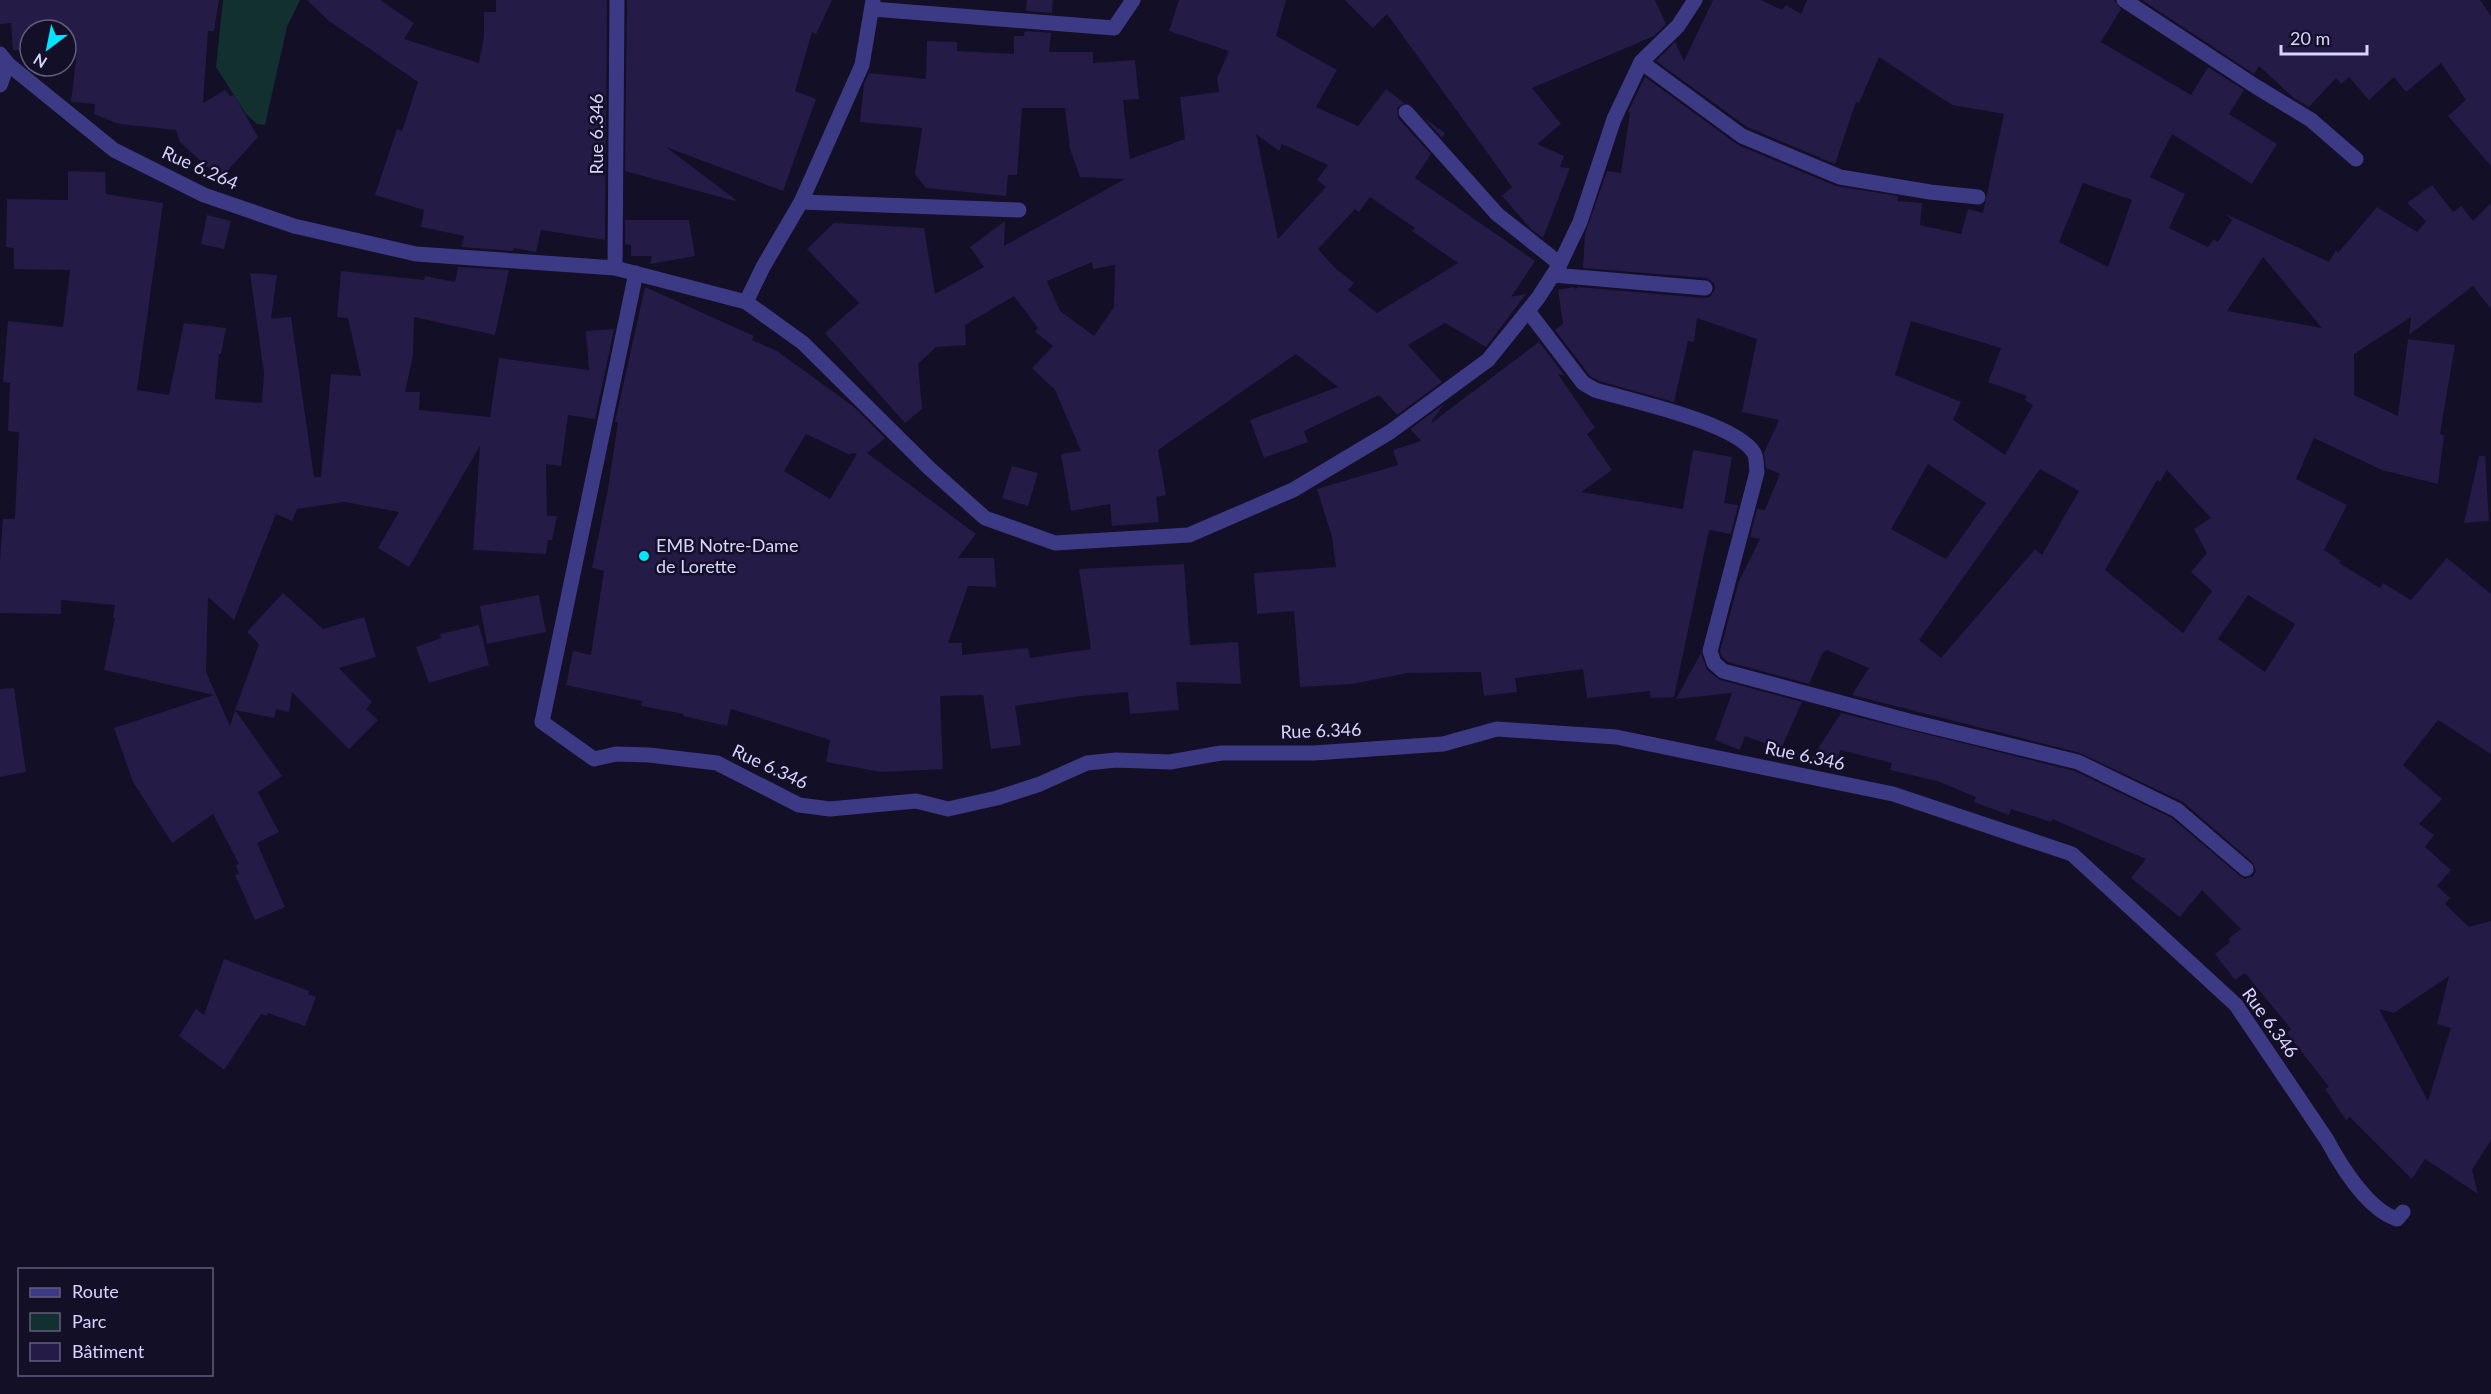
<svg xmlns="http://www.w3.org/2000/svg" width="2491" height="1394" viewBox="0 0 2491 1394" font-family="Lato,sans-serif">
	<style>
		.green { fill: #12302f }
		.building { fill: #241b47; fill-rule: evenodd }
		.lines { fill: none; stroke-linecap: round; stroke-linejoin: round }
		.street { stroke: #3d3a85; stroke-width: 15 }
		.poi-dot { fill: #00e5ff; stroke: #130f26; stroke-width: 2 }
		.labels { text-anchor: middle; stroke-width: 5; stroke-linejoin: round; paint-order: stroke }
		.street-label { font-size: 18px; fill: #d9d4ff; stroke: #130f26 }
		.poi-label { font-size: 18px; fill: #d9d4ff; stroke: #130f26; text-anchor: start }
	</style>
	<rect width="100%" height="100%" fill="#130f26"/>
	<polygon class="green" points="223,0 300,0 287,27 265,125 257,124 246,114 216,67"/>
	<g class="building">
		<polygon points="0,0 219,0 214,31 208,31 203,103 225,90 230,96 234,95 258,137 220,179 180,142 176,130 119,124 94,114 95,104 71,102 77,51 66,51 66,30 30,30 30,50 13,50 11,23 0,24"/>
		<polygon points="307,0 380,0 414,23 404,39 479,63 484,35 484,12 496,12 496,0 607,0 605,240 541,230 536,252 514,248 513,251 462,247 464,236 421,227 424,210 375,195 397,129 402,131 418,82 329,21"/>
		<polygon points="627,0 832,0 816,34 812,32 795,91 816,99 783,191 666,147 736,200 735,201 625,171"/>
		<polygon points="1027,0 1053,0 1052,13 1026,11"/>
		<path d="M1179,0h107l-10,36 61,34 -21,37 42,19 28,-37 18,14 -7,5 1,10 33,36 -16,24 120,83 -24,36 15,-3 -40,53 -41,-24 -37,22 34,37 -45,33 -18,-20 -75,36 4,11 -44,16 -14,-38 88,-33 -42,-33 -138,96 8,45 -10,2 3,25 -47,4 -2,-22 -39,7 -10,-57 20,-3 -26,-61 -23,-22 21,-22 -18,-14 3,-4 -24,-32 -49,29 1,20 -30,2 -18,17 4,45 -17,14 -80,-90 34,-30 -52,-54 27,-26 90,5 11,66 49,-27 -14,-20 35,-26 -1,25 121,-67 -45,-2 -10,-28 -5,-41h-43l-5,67h-9l-2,21 -80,-8 -11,-14 7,-46 -62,-6 4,-38 5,-11 57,6 1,-38 30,1v9l57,3v-18h10l1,-5 26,2 -2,19h44v11l42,-3 4,39 -16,1 7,59 55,-20 -5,-42 39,-5 -2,-14 12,-27 -60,-20zM1256,134l23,17 3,-7 46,21 -11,15 9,7 -48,52zM1370,197l45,31 -3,3 46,32 -81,50 -29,-23 6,-7 -19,-15 -17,-19 37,-40 4,3zM1092,262l1,7 22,-4 -1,42 -20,29 -34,-25 -13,-30z"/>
		<polygon points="1345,0 1655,0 1666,24 1654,36 1532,88 1561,124 1537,144 1564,156 1560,167 1570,168 1543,238 1531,229 1502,196 1512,187 1387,14 1373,28"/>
		<path d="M1713,0h48l21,10 4,-5 15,9 6,-14h307l7,9 -20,33 90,53 17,-28 36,23 -15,24 48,30 -25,40 -80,-50 -22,43 35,17 -16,34 39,19 6,-8 4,3 14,-22 -6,-6 103,48 7,-12 2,3 39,-46 40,25 9,-11 -19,-18 25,-18 21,27 8,-6 12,15 18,-18v106l-18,-23 -64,49 2,-18 -57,37v41l44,21 10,-77 47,6 -15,89 4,1 -6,49 -56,-14 -68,-32 -18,41 51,26 -23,45 17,11 -2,2 41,25 3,-5 28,17 36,-42 44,36v160l-53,-34 -35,45 39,34 -23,25 15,11 -9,12 26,23 -14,16 13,12 -5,6 24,23 22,-6v219l-19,30 6,24 -53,-35 -13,20 -62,-62 -4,3 -21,-31 4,-2 -42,-54 4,-4 -46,-56 -10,7 -20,-26 15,-12 -2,-3 13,-10 -39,-39 -22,27 -49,-39 15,-19 -94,-40 -1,3 -40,-13 -2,6 -35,-13 2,-5 -39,-16 -47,-11 2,-7 -52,-13 -5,18 -25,-7 31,-48 234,58 97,47 68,58 5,3 8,-3 3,-6 -4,-8 -69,-60 -103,-49 -228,-58 17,-27 -42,-18 -4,2 -14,32 -81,-22 -6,-5 -2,-6 19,-70 21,-42 -10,-2 7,-28 8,1 15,-36 -14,-6 -2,-15 15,-33 -37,-8 15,-73 -60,-21 -3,24 -6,-1 -14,61 -75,-21 -9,-5 -35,-46 8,-6 -5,-34 15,-3 3,2 2,-2 126,11 6,-1 5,-8 -1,-6 -8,-5 -123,-10 2,-34 22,-63 14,2 9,-60 -2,-1 17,-35 93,68 98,41 62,10 -1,5 25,2 -2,22 41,9 7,-25 15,4 21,-99 -52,-9 -73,-48 -20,46 -3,-1 -21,62 -88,-37 -91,-66 19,-19 9,19zM2083,183l49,17 -24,67 -49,-25zM2263,257l59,71 -95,-17zM1911,321l90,27 -13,34 39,14 -2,4 8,5 -28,50 -52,-35 8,-18 -66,-27zM1928,464l58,39 -40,56 -55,-30zM2040,469l39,22 -37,64 -7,-6 -94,109 -22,-18zM2167,470l44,48 -17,11 13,24 -16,19 21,19 -29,42 -78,-63 52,-90 3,2zM2248,595l47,29 -30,48 -47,-33zM2449,976l-12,48 14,4 -23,73 -49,-92 15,4z"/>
		<polygon points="2142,0 2480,0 2491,16 2491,166 2448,116 2466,100 2441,63 2406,92 2394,77 2369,100 2349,77 2341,84 2336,78 2309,107 2294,98 2259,66 2254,74"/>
		<polygon points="1424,118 1445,133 1442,138"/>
		<polygon points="68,171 105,172 106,194 163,203 137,390 169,395 184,323 226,328 221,354 219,354 215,399 262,403 264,374 250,273 277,275 271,319 291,317 314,477 321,477 331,374 361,376 348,318 337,317 341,271 424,280 425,276 455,282 458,267 509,270 495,335 414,317 413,356 405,392 420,392 419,410 490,417 499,358 589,370 586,331 614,329 595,419 568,415 561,466 546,464 547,516 557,516 552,540 548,540 546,554 473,550 480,446 409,567 378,548 399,512 344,502 297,509 292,521 276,514 234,620 208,597 206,672 230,726 235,710 282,776 258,792 279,832 257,843 285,907 255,920 235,875 239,874 236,865 239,864 213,814 172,843 133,782 114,728 214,695 104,670 115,618 113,618 115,605 61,600 61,614 0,613 0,559 3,519 15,519 19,432 8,431 10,383 3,382 8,321 63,327 70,270 14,269 14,248 6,247 7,199 68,200"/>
		<polygon points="207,215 231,221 224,249 201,244"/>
		<polygon points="625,220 689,220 695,256 650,264 652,256 631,256 631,245 625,244"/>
		<path d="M645,287l109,49 -2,4 25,11 77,56 31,31 -18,15 109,81 -18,24h36l2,29 -28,-1 -20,57h14v12l66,-7 2,10 61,-9 -12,-80 105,-5 6,81 48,-3 3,42 -65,-2 3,28 -49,4 -2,-22 -47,4 -66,10 6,39 -30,4 -8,-54 -43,1 3,73 -62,3 -55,-10 4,-22 -99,-31 -4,17 -44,-10 1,-2 -43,-8 1,-5 -76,-16 7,-34 18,4 13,-84 -12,-3 16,-79 10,-67h-3zM806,434l44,21 1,-2 6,1 -27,45 -46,-28z"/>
		<polygon points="1539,342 1565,376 1558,374 1595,428 1587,434 1612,470 1581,492 1683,509 1693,450 1732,457 1724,503 1738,505 1731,534 1709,530 1674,697 1651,698 1650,691 1587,698 1583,669 1515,678 1517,692 1484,696 1481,672 1408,673 1352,684 1300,687 1294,611 1257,614 1254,573 1336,567 1332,537 1317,489 1398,465 1393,450 1421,441 1410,429 1444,404 1430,424"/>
		<polygon points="2479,456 2485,456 2489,521 2464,523"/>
		<polygon points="1012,466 1038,473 1028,506 1002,498"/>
		<polygon points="283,593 323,629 364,617 376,657 339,668 372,702 366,709 378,720 349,749 292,692 289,712 276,709 274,718 235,710 259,644 247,632"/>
		<polygon points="539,595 546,632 487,644 480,606"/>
		<polygon points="479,625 489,665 429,683 416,647 441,638 440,634"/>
		<polygon points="1701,653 1707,670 1720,680 1802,702 1781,749 1745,736 1740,750 1715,740 1732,693 1676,699"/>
		<polygon points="14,688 26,772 0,777 0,689"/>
		<polygon points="224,959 309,991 308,994 316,997 305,1026 268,1013 267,1016 261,1014 224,1070 179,1036 196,1009 204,1015"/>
	</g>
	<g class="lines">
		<g class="street">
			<polyline points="2124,0 2255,86 2311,120 2356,159"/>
			<polyline points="872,9 1114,28 1133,0"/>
			<polyline points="0,54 8,64 114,150 204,195 294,226 416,254 615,268 746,302 803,343 929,468 985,518 1055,543 1189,535 1293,490 1390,432 1488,360 1538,298 1560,264 1580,222 1614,119 1641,62 1678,26 1695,0"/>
			<polyline points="1641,62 1742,136 1840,177 1930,192 1978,197"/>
			<polyline points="0,85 8,64"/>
			<polyline points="1406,112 1497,214 1560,264"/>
			<polyline points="801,202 1019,210"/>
			<polyline points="615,268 617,0"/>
			<path d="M636,273l-94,449 52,37 22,-5 33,1 68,8 82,42 31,4 86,-8 32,8 49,-11 43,-14 47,-21 29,-3 54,2 51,-9h93l129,-9 54,-15 119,8 277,57 179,60 164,151 91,135c14,26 41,70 70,79l6,-7"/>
			<polyline points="1553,275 1705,288"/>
			<polyline points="746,302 763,267 801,202 862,65 873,0"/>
			<path d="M1528,311l55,72 12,7c37,11 141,33 159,63 3,5 2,13 3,19l-47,179 4,12 9,8 186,50 169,41 99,48 69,59"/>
		</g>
	</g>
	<circle class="poi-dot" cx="644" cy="556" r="6"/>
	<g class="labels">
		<g class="street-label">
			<text transform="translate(597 134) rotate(-90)" y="6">Rue 6.346</text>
			<text transform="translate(200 168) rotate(24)" y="6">Rue 6.264</text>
			<text transform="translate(1321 731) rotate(-2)" y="6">Rue 6.346</text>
			<text transform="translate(1805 756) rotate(12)" y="6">Rue 6.346</text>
			<text transform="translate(770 767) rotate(25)" y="6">Rue 6.346</text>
			<text transform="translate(2270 1023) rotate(54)" y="6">Rue 6.346</text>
		</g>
		<g class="poi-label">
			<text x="656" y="552">EMB Notre-Dame<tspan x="656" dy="21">de Lorette</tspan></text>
		</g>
	</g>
	<rect x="18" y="1268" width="195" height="108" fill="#130f26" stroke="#625e7d" stroke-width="1.5"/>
	<rect x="30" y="1288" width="30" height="9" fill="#3d3a85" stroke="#625e7d" stroke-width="1.5"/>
	<text x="72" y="1298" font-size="18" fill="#d9d4ff">Route</text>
	<rect x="30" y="1313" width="30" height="18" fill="#12302f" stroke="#625e7d" stroke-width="1.5"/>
	<text x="72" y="1328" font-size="18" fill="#d9d4ff">Parc</text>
	<rect x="30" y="1343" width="30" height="18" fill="#241b47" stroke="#625e7d" stroke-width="1.5"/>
	<text x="72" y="1358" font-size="18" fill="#d9d4ff">Bâtiment</text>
	<g transform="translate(48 48) rotate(212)"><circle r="28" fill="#130f26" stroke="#625e7d" stroke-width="1.5"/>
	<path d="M0-4.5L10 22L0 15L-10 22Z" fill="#00e5ff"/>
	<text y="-9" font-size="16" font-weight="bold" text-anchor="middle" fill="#d9d4ff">N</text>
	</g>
	<path d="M2281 45v9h86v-9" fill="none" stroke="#d9d4ff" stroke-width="3"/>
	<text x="2290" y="45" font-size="18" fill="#d9d4ff" stroke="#130f26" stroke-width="4.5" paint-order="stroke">20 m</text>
</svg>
